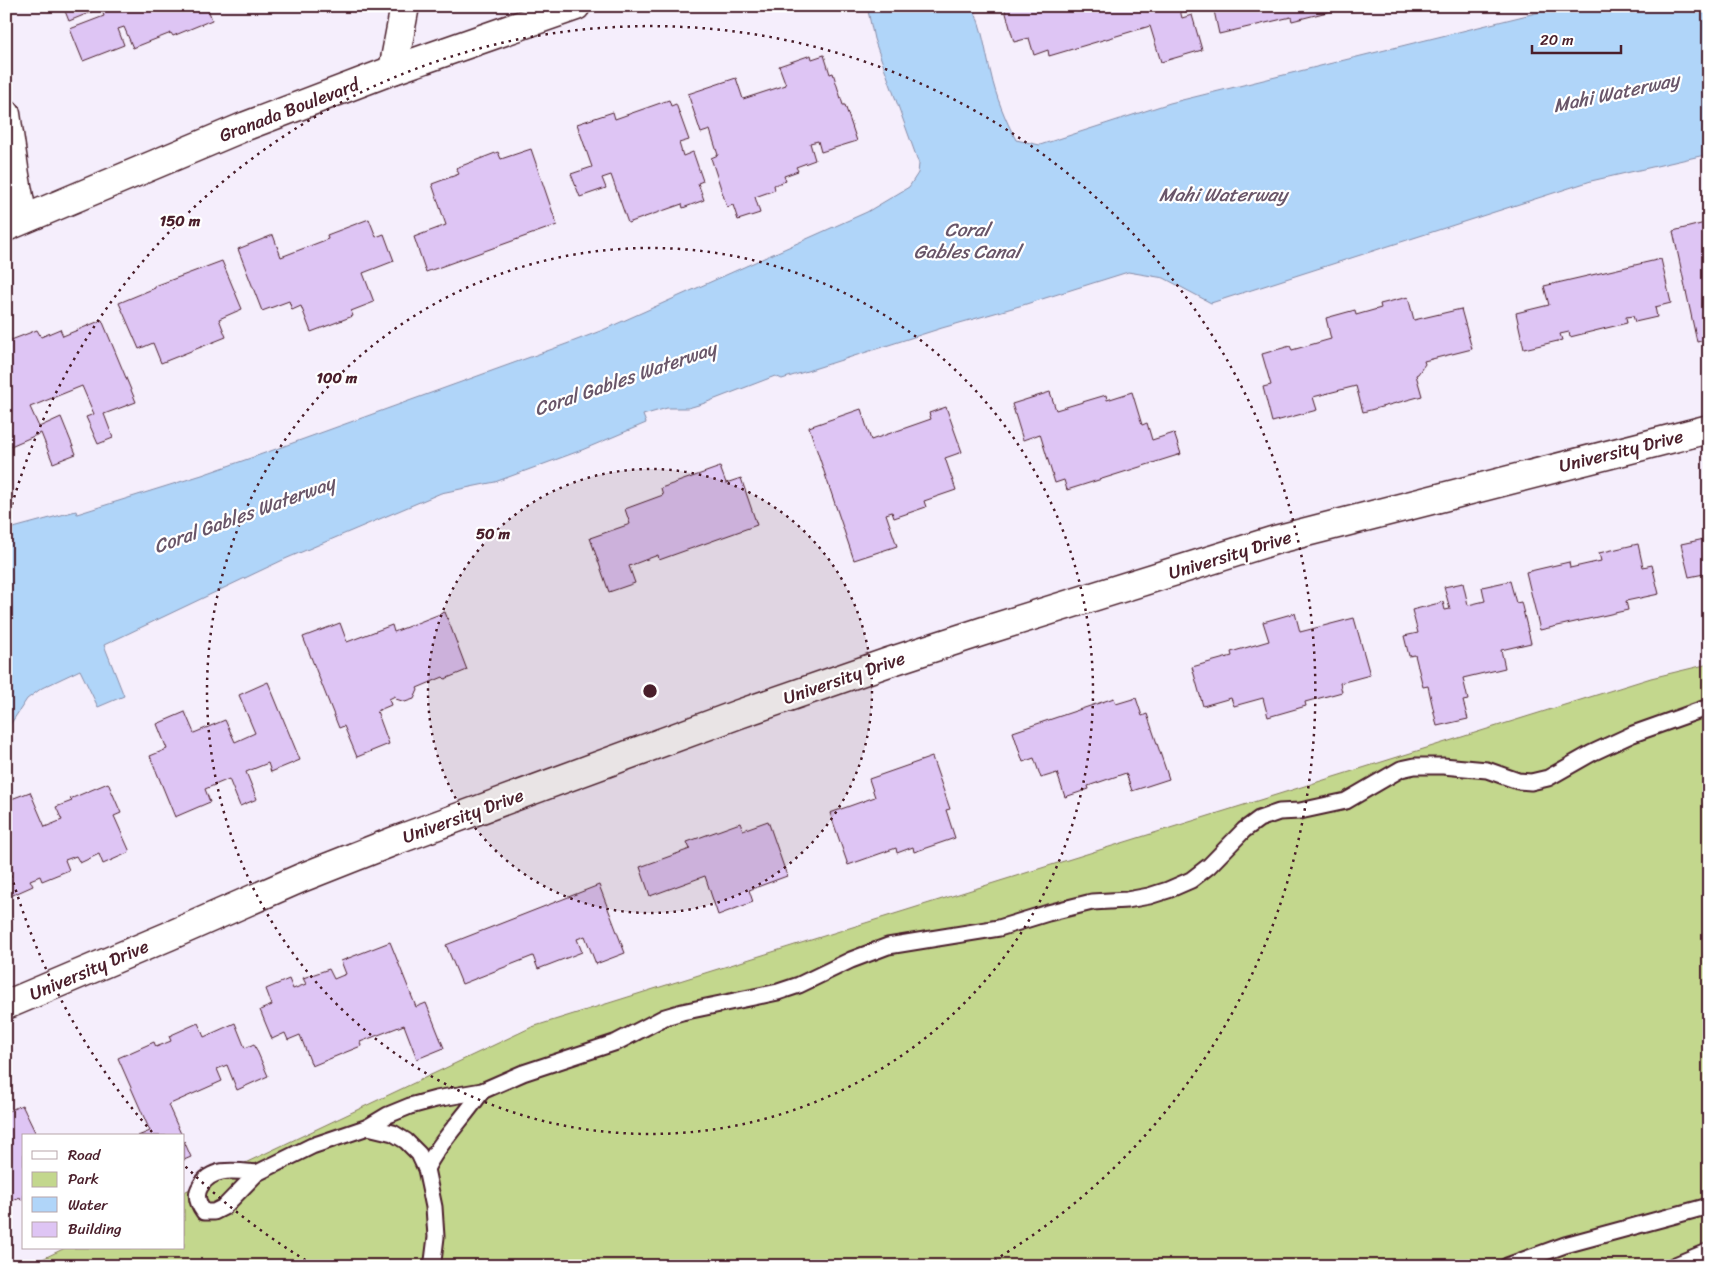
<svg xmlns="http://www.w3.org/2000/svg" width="1715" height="1272" viewBox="0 0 1715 1272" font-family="Sriracha,sans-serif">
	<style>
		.green { fill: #c3d78d; stroke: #867b5c }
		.water { fill: #b0d5f9; stroke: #878ca7 }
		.building { fill: #dec5f4; stroke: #4a1f2b }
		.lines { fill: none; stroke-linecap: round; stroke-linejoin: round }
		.service-casing { stroke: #4a1f2b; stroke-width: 19 }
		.minor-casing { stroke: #4a1f2b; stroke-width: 31 }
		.tertiary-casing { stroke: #4a1f2b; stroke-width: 31 }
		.service { stroke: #fff; stroke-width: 15 }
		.minor { stroke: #fff; stroke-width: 28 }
		.tertiary { stroke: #fff; stroke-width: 28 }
		.ring { fill: none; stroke: #4a1f2b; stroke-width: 2.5; stroke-dasharray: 2.5 5 }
		.labels { text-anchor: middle; stroke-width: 4.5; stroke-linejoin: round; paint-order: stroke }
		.street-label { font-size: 18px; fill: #4a1f2b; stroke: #fff }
		.water-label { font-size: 19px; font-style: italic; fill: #695669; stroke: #fff }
		.centre { fill: #4a1f2b; stroke: #fff; stroke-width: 2.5 }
		.ring-label { font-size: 15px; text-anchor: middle; font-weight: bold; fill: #4a1f2b; stroke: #fff; stroke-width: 4.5; stroke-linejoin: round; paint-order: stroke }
	</style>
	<rect width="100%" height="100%" fill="#f5eefc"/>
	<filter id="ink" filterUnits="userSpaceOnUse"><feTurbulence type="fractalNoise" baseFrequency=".02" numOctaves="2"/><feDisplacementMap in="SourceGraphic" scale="10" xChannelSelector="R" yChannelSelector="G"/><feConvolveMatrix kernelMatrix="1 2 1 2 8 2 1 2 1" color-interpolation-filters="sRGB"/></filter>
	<g filter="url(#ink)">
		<polygon class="green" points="1709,664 1709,1266 28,1266 65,1248 184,1248 184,1192 532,1027 1651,678"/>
		<path class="water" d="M867,6h105c11,22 13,45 19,68 5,23 14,45 25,66l24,5 130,-42 394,-97h145v148l-118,27 -380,122 -47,-25 -36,-6 -105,33 -81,23 -160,51 -7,-3 -73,28 -14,4h-21l-24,7 3,8 -64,27 -87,32 -54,11 -156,66 -181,86 20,51 -26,11 -18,-37 -38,18 -15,11 -21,32v-201l70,-19 1,3 125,-39 63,-22 304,-110 34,-13 264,-118 42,-25 9,-14 1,-9 -45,-125z"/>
		<g class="building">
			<polygon points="63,6 207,6 212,20 173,36 171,33 133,48 124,27 118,29 124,45 83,61 70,29 104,16 101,8 69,21"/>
			<polygon points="1004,6 1179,6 1182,18 1192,15 1202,50 1161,62 1150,26 1049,56 1048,50 1034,55 1029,38 1014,42"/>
			<polygon points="1213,6 1334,6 1335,10 1292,21 1291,17 1219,34"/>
			<polygon points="811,55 812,59 824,55 830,74 833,73 843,105 845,105 857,141 821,152 818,141 810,143 815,160 796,167 798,171 784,176 786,181 774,185 775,190 755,197 760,213 738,220 733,205 727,207 711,158 718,155 710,130 701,133 688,94 736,78 743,99 786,85 779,66"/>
			<polygon points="669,100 671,106 676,104 689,140 679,143 683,156 693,152 703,181 698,183 704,200 683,208 682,204 628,223 611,175 602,178 606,188 580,197 571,174 592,167 577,124 613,112 615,119"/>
			<polygon points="531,149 557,225 426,272 414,237 446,225 432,184 459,174 456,168 498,152 501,159"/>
			<polygon points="369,219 376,237 384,234 394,261 363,273 374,302 351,311 353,316 311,332 301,306 292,310 289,301 262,311 238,249 273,235 281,257 328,239 327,235"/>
			<polygon points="1709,222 1709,339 1697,342 1673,231"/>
			<polygon points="1661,259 1671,303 1655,307 1657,317 1635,322 1633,316 1626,317 1627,323 1570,337 1569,332 1560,334 1562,340 1524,349 1516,313 1549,305 1544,286"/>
			<polygon points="222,261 242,309 219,319 226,337 161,363 153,343 139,349 119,303 155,288 155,286"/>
			<polygon points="1408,297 1414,320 1461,309 1472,349 1424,361 1425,364 1418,374 1416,375 1422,396 1363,412 1356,386 1313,397 1317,410 1272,422 1263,387 1271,385 1262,354 1290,346 1292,350 1331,339 1326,318 1355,310 1356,315 1381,308 1380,304"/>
			<polygon points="102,320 136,402 104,414 113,438 98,444 86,417 94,414 82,386 30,407 39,427 61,417 76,454 53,463 41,433 6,448 6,342 37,330 41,337 60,329 63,336"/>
			<polygon points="1050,392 1056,410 1106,395 1107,400 1132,392 1142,425 1147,423 1152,440 1174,433 1181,454 1067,490 1064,480 1055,483 1040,434 1023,440 1012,404"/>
			<polygon points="946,407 962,452 945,458 956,490 924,501 926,507 894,518 892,512 886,514 897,546 854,560 809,427 861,409 871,440 931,419 929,413"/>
			<polygon points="720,467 726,483 741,478 757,525 659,560 658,555 629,566 635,583 609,592 590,538 630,524 625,509 663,495 661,488"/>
			<polygon points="1709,538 1709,573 1689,577 1681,544"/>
			<polygon points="1638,544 1643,567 1652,565 1659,594 1626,601 1628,610 1540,630 1526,572 1569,562 1570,568 1601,561 1599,553"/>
			<polygon points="1510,581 1516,603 1521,602 1531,643 1501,650 1505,668 1463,678 1468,700 1463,701 1468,719 1437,726 1428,686 1423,687 1415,655 1409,656 1404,636 1418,633 1412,610 1443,602 1445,610 1450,609 1444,587 1463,583 1468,605 1485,601 1482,587"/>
			<polygon points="445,612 467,670 445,679 443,677 417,688 418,690 414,699 405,702 396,699 395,696 389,699 391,705 377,711 389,744 357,757 344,726 339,728 303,637 340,623 347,642 392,625 394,632"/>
			<polygon points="1295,613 1300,632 1354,618 1370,675 1340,683 1342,692 1305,702 1306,706 1268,717 1263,698 1234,706 1231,698 1203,706 1192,667 1232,656 1231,652 1269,641 1263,622"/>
			<polygon points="268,682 300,760 271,772 268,763 246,772 257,799 240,806 229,779 205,789 210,802 175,817 150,756 167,749 157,724 185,712 194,733 225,720 235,742 255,733 239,695"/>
			<polygon points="1114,698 1116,704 1136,698 1142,716 1147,714 1169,779 1132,791 1126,773 1088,786 1089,789 1065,797 1057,773 1041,778 1034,758 1023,762 1013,732"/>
			<polygon points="932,757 950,809 946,810 955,838 914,852 913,847 897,853 896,848 848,865 830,813 875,797 869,779"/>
			<polygon points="108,783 121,813 114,816 130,852 103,864 99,854 80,863 76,856 65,860 69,870 42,881 40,876 30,880 33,886 6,898 6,801 30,792 45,827 62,820 56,807 72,801 70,799"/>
			<polygon points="768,821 787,876 749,890 753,902 718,915 705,876 650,896 640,867 690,849 687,842 740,823 743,830"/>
			<polygon points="599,885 625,953 596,964 585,936 577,939 582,952 538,969 533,956 462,984 446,945"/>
			<polygon points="390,942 416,1007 426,1003 444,1048 417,1059 404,1025 360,1042 361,1046 312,1066 300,1035 288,1040 285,1033 272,1039 260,1010 272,1005 266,989 289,979 293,989 306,984 303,978 329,969 334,979 346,974 341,961"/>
			<polygon points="198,1023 204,1037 235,1023 245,1048 254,1044 268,1076 237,1090 227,1065 217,1069 222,1081 168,1105 182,1136 138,1136 150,1131 118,1058 154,1042 156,1047 171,1041 169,1036"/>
			<polygon points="22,1105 37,1136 24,1136 24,1199 21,1200 20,1197 6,1203 6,1112"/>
			<polygon points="184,1141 191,1157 184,1160"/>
		</g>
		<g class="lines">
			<g class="service-casing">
				<g id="service">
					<polyline points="368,1127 388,1115 410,1106 436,1099 482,1091 523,1073 617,1042 665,1017 682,1012 778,992 799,985 851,960 888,946 999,928 1048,913 1092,902 1127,900 1149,896 1168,890 1191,880 1209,866 1244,830 1259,819 1279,812 1300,811 1346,801 1401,769 1415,766 1443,766 1487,770 1518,781 1531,782 1548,778 1592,753 1633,734 1709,707"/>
					<path d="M426,1169c13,-27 39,-52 56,-78"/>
					<path d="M257,1173c-20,-2 -46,-7 -57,14 -5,8 -2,17 4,25h10l10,-5 33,-34 55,-27 56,-19 25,6 13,8 13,13 7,15 8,38 2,30 -3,24 -3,5"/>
					<polyline points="1507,1266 1565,1245 1709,1206"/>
					<polyline points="1673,1266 1709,1251"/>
				</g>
			</g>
			<g class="minor-casing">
				<g id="minor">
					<polyline points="393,70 405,6"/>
					<polyline points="6,114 15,175 23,219"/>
					<polyline points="6,1005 169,936 301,878 397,840 739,714 889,662 990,629 1275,540 1709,429"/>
				</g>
			</g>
			<g class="tertiary-casing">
				<polyline id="tertiary" points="6,227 246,126 393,70 576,6"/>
			</g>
			<use href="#service" class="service"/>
			<use href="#minor" class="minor"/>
			<use href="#tertiary" class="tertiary"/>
		</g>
	</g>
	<circle cx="650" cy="691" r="222" fill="#4a1f2b" fill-opacity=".12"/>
	<g class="ring">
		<circle cx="650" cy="691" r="222"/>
		<circle cx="650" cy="691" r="443"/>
		<path d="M312 1264A665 665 0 0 1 184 1165M152 1132A665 665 0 0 1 8 863M8 519A665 665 0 1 1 988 1264"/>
	</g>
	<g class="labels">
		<g class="street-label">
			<text transform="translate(289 110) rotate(-21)" y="6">Granada Boulevard</text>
			<text transform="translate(1621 451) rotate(-14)" y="6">University Drive</text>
			<text transform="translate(1230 555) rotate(-17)" y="6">University Drive</text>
			<text transform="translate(844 678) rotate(-19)" y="6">University Drive</text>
			<text transform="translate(463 816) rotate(-20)" y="6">University Drive</text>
			<text transform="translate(89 970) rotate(-23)" y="6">University Drive</text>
		</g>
		<g class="water-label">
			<text transform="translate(1616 92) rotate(-12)" y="7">Mahi Waterway</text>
			<text x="1223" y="201">Mahi Waterway</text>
			<text x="967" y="236">Coral<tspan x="967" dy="22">Gables Canal</tspan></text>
			<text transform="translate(625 378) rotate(-19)" y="7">Coral Gables Waterway</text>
			<text transform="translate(244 514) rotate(-20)" y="7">Coral Gables Waterway</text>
		</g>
	</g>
	<circle cx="650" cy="691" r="8" class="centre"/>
	<g class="ring-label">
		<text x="180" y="226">150 m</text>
		<text x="337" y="383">100 m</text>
		<text x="493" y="539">50 m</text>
	</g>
	<rect width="1715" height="1272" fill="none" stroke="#fff" stroke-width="25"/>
	<rect x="12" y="12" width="1690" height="1247" fill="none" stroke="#4a1f2b" stroke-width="2" filter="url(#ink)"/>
	<rect x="22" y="1134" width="162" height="115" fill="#ffffff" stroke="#b7a5aa"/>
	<rect x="32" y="1151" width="25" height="8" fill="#ffffff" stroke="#b7a5aa"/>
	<text x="68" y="1160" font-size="15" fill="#4a1f2b">Road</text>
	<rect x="32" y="1172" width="25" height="15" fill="#c3d78d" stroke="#b7a5aa"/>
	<text x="68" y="1184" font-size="15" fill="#4a1f2b">Park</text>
	<rect x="32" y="1197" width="25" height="15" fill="#b0d5f9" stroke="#b7a5aa"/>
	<text x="68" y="1210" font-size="15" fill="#4a1f2b">Water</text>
	<rect x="32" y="1222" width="25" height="15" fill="#dec5f4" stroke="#b7a5aa"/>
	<text x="68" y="1234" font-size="15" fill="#4a1f2b">Building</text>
	<path d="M1532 45v8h89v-8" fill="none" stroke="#4a1f2b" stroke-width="2.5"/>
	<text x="1540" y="45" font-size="15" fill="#4a1f2b" stroke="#ffffff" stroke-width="4" paint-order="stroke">20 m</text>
</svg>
